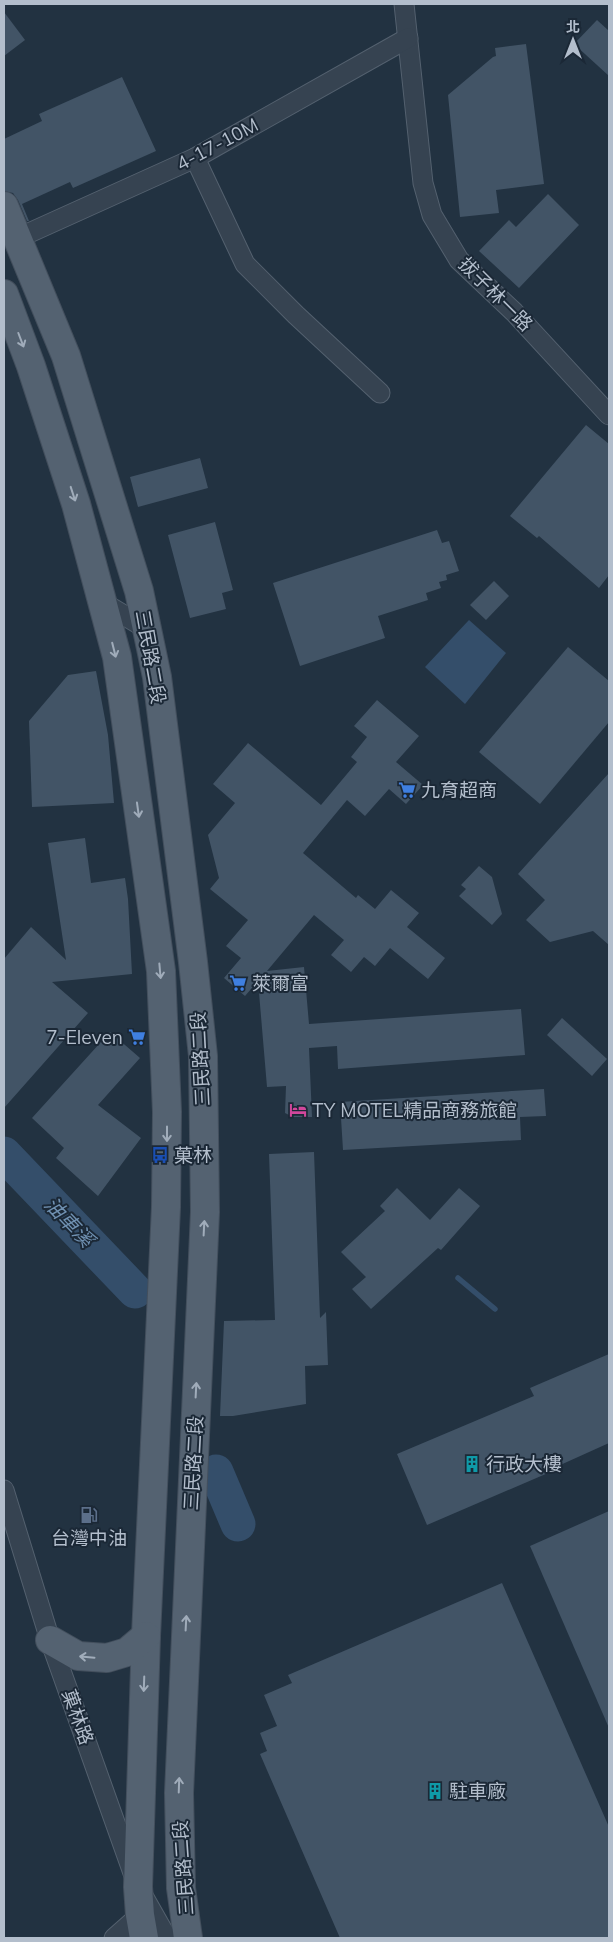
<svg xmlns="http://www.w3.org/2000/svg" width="613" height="1942" viewBox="0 0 613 1942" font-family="Mulish,'Noto Sans TC',sans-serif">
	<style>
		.water { fill: #344e6a }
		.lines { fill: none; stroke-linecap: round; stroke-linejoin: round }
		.stream { stroke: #344e6a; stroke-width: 5.5 }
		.river { stroke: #344e6a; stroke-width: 35 }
		.building { fill: #425466 }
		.street-casing { stroke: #54616f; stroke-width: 21 }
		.primary-casing { stroke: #434f5d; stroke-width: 30 }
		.street { stroke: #364351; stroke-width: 19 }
		.primary { stroke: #546271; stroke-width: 28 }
		.oneway { stroke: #a0acba }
		.labels { text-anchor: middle; stroke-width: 4; stroke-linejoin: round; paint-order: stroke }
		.street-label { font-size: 19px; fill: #b3becc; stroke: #1b2836 }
		.poi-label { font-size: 19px; fill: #b3becc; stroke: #1b2836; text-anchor: start }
		.water-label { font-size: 20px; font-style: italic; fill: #7091b2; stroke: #1b2836 }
	</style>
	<rect width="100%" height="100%" fill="#223241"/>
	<polygon class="water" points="469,620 506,653 465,704 425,667"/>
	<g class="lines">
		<polyline class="stream" points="458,1278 495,1309"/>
		<g class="river">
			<polyline points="4,1154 135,1291"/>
			<polyline points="216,1472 238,1524"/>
		</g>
	</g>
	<g class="building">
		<polygon points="4,12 25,40 4,56"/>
		<polygon points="597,20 609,31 609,76 574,44"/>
		<polygon points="526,44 544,184 496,190 499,213 460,217 448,95 493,57 496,56 495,48"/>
		<polygon points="122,77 156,151 73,188 70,182 22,204 29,221 27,221 18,200 13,193 4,191 4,139 42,121 39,114"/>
		<polygon points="548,194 579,225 519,288 479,251 509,220 516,227"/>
		<polygon points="586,425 609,444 609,575 599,588 539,536 537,538 510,516"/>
		<polygon points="200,458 208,488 138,507 130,477"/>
		<polygon points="215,522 233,590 222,593 226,609 190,618 168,535"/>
		<polygon points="437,530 442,543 449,541 459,571 446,575 447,580 439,582 441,588 426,593 428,600 378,616 385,638 300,666 273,583"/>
		<polygon points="494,581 509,596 486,620 470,605"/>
		<polygon points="568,647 609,681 609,722 540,804 479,752"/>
		<polygon points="96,671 108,735 114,803 32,807 29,721 68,675"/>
		<polygon points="377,700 419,736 396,762 423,785 406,804 389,789 365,816 347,800 303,853 356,898 358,895 375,909 391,890 419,913 407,927 445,958 428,979 390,948 375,966 364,957 351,972 331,955 344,940 314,915 267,971 304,967 309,1024 521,1009 525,1055 338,1069 337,1046 309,1048 312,1117 293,1117 285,1113 286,1086 267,1087 258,981 245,996 224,978 241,958 226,946 248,920 210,889 219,878 208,835 235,803 213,784 248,743 321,805 357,762 351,757 367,737 354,726"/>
		<polygon points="609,773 609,945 593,931 550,942 526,920 545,900 518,874"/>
		<polygon points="85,838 91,883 125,878 128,899 132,974 52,982 88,1013 4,1108 4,959 31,927 66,960 48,843"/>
		<polygon points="479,866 492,877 502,914 492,925 459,896 466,889 461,885"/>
		<polygon points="562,1018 607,1059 592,1076 547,1035"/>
		<polygon points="110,1032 140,1058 98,1105 141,1138 98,1196 56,1158 64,1148 32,1118"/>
		<polygon points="544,1089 546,1116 520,1117 521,1140 343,1150 340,1102"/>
		<polygon points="314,1152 320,1318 326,1312 328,1365 305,1366 306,1404 233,1416 220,1416 224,1321 275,1320 269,1154"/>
		<polygon points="397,1188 430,1220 459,1188 480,1206 441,1250 438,1248 371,1309 352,1289 366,1277 341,1252 385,1211 380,1206"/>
		<polygon points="609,1354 609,1443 547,1471 548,1473 427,1525 397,1454 534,1396 530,1388"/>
		<polygon points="609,1511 609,1728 530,1546"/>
		<polygon points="502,1583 609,1827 609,1938 340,1938 260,1754 267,1751 260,1733 277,1726 264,1695 292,1683 288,1675"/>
	</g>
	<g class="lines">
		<g class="street-casing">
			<g id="street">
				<polyline points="404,4 423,183 432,215 459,260 514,312 609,415"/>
				<polyline points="195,158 245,264 296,315 380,393"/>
				<polyline points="18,238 195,158 408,38"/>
				<polyline points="102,602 147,629"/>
				<polyline points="4,1490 50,1640 138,1887 167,1938"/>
				<polyline points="114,1938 140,1915"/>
			</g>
		</g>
		<g class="primary-casing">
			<g id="primary">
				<polyline points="4,206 66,356 139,591 157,677 193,962 203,1056 205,1212 179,1793 181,1888 188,1938"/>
				<polyline points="4,294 31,366 76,504 117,657 161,971 167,1112 166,1207 146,1636 138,1887 140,1915 144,1938"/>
				<polyline points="50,1640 78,1656 107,1658 127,1652 146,1636"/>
			</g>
		</g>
		<use href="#street" class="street"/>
		<use href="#primary" class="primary"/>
	</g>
	<defs><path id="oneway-shaft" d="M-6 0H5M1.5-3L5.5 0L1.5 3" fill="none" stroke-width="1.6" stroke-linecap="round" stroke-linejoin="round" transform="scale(1.25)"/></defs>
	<g class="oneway">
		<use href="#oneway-shaft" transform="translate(21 340) rotate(69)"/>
		<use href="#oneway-shaft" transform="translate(73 494) rotate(72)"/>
		<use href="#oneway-shaft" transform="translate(114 650) rotate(76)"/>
		<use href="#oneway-shaft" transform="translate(138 810) rotate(82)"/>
		<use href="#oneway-shaft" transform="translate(160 971) rotate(85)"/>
		<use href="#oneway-shaft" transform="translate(167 1134) rotate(90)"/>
		<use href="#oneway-shaft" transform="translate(204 1228) rotate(-87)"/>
		<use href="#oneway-shaft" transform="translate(196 1390) rotate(-87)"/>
		<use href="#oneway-shaft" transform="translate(186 1623) rotate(-87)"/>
		<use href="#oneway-shaft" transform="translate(87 1657) rotate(-175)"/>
		<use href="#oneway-shaft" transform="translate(144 1684) rotate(92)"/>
		<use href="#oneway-shaft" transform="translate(179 1785) rotate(-88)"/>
	</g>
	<defs>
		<g id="supermarket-bare" transform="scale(1.35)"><path d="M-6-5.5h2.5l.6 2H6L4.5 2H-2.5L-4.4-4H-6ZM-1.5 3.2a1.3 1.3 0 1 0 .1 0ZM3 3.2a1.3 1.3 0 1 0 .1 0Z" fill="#3f7fe0" stroke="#1b2836" stroke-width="2.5" paint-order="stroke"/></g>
		<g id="hotel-bare" transform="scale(1.35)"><path d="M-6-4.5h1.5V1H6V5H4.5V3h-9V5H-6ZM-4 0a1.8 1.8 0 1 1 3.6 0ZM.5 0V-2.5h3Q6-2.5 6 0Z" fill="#d1479c" stroke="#1b2836" stroke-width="2.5" paint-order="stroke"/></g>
		<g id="bus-bare" transform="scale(1.35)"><path d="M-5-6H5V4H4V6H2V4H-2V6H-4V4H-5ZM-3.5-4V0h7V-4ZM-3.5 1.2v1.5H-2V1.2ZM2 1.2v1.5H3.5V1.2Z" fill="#1a4fb4" stroke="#1b2836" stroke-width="2.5" paint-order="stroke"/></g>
		<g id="building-bare" transform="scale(1.35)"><path d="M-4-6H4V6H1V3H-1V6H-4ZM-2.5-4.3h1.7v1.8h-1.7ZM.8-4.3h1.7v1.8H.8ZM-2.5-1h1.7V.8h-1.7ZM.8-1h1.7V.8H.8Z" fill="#0f9aa8" stroke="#1b2836" stroke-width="2.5" paint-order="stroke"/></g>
		<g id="fuel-bare" transform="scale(1.35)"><path d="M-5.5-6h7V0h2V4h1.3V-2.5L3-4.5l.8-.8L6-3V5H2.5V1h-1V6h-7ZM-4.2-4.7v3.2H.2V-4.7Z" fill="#5c6f8a" stroke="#1b2836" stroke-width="2.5" paint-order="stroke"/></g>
	</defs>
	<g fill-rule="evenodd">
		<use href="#supermarket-bare" x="407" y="790"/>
		<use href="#supermarket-bare" x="238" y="983"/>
		<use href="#supermarket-bare" x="137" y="1037"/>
		<use href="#hotel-bare" x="298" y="1110"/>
		<use href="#bus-bare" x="160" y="1155"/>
		<use href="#building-bare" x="472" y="1464"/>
		<use href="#fuel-bare" x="89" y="1515"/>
		<use href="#building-bare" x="435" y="1791"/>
	</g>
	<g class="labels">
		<g class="street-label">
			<text transform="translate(217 144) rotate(-28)" y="7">4-17-10M</text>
			<text transform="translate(496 294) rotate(45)" y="7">拔子林一路</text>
			<text transform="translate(151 657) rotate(80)" y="7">三民路二段</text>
			<text transform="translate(200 1059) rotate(-93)" y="7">三民路二段</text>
			<text transform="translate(193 1463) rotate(-87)" y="7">三民路二段</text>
			<text transform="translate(78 1717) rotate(70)" y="7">菓林路</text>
			<text transform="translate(183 1868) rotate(-94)" y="7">三民路二段</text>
		</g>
		<g class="poi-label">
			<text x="421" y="797">九育超商</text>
			<text x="252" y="990">萊爾富</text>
			<text x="123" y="1044" text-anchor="end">7-Eleven</text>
			<text x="312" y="1117">TY MOTEL精品商務旅館</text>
			<text x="174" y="1162">菓林</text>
			<text x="486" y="1471">行政大樓</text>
			<text x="89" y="1545" text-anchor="middle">台灣中油</text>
			<text x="449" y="1798">駐車廠</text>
		</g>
		<g class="water-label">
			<text transform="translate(69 1222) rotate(46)" y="7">油車溪</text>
		</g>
	</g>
	<rect width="613" height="1942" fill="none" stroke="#b3becc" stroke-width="10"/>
	<g transform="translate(573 40)" stroke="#1b2836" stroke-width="4" paint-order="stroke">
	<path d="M0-4L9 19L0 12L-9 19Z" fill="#b3becc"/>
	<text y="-8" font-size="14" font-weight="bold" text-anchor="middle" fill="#b3becc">北</text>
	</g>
</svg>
